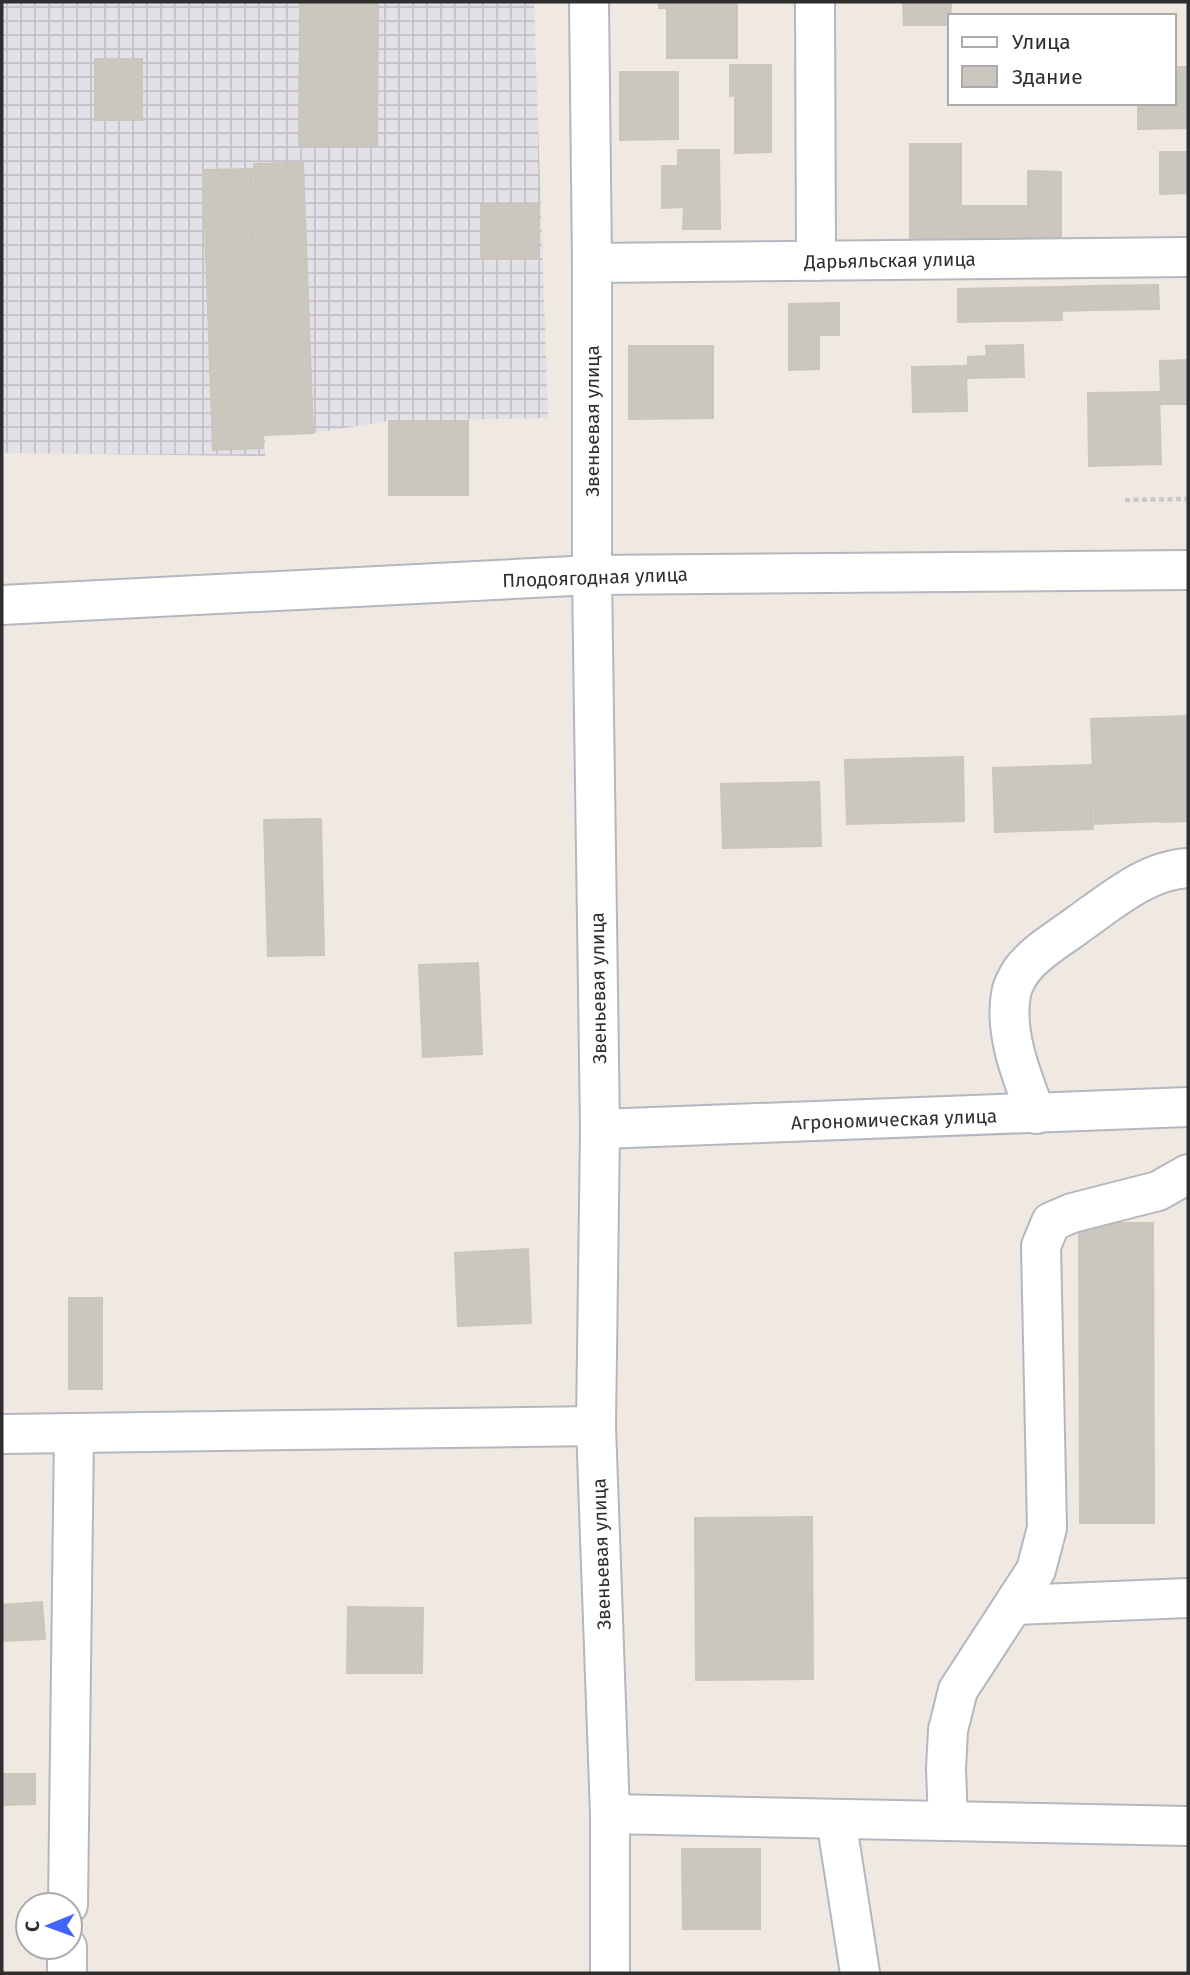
<svg xmlns="http://www.w3.org/2000/svg" width="1190" height="1975" viewBox="0 0 1190 1975" font-family="'Fira Sans',sans-serif">
	<style>
		.industrial { fill: url(#industrial-grid) }
		.building { fill: #cbc7bf; stroke: #cbc5ba; stroke-width: 2 }
		.lines { fill: none; stroke-linecap: round; stroke-linejoin: round }
		.minor-casing { stroke: #b4b7c1; stroke-width: 42 }
		.path { stroke: #c9c9c9; stroke-width: 4.5; stroke-dasharray: 5 3.5; stroke-linecap: butt }
		.minor { stroke: #fff; stroke-width: 38 }
		.labels { text-anchor: middle; stroke-width: 7; stroke-linejoin: round; paint-order: stroke }
		.street-label { font-size: 19px; fill: #2e2e2e; stroke: #fff }
	</style>
	<defs>
		<pattern id="industrial-grid" width="8" height="8" patternUnits="userSpaceOnUse" patternTransform="scale(1.75)"><rect width="8" height="8" fill="#e3e1e8"/><path d="M0 4h8M4 0v8" fill="none" stroke="#c3c1c7"/></pattern>
	</defs>
	<rect width="100%" height="100%" fill="#efe9e1"/>
	<polygon class="industrial" points="2,2 534,2 548,418 389,421 313,433 265,435 265,456 2,453"/>
	<g class="building">
		<polygon points="300,2 378,2 377,145 299,145"/>
		<polygon points="659,2 737,2 737,58 667,58 667,8 659,8"/>
		<polygon points="903,2 951,2 950,25 904,25"/>
		<rect x="95" y="59" width="47" height="61"/>
		<polygon points="730,65 771,65 771,152 735,153 735,95 730,96"/>
		<polygon points="1174,67 1188,67 1188,128 1138,129 1138,103 1174,103"/>
		<polygon points="620,72 678,72 678,139 620,140"/>
		<rect x="910" y="144" width="51" height="97"/>
		<polygon points="678,150 719,150 720,229 683,229 684,207 662,208 662,166 678,166"/>
		<polygon points="1160,152 1188,152 1188,193 1160,194"/>
		<polygon points="303,163 313,433 264,435 254,164"/>
		<polygon points="252,169 263,448 213,450 203,170"/>
		<polygon points="1028,171 1061,172 1061,241 963,241 963,206 1028,206"/>
		<polygon points="481,205 538,205 539,259 481,259"/>
		<polygon points="1158,285 1159,309 1092,310 1091,286"/>
		<polygon points="1091,286 1091,310 1062,311 1062,287"/>
		<polygon points="1061,287 1062,320 958,322 958,289"/>
		<polygon points="839,303 839,335 819,335 819,369 789,370 789,304"/>
		<polygon points="1023,345 1024,377 968,378 968,357 987,356 986,346"/>
		<polygon points="629,346 713,346 713,418 629,419"/>
		<polygon points="1188,360 1188,404 1161,404 1160,361"/>
		<polygon points="966,366 967,411 913,412 912,367"/>
		<polygon points="1159,392 1161,464 1089,466 1088,393"/>
		<rect x="389" y="421" width="79" height="74"/>
		<polygon points="1188,716 1188,754 1159,755 1162,821 1095,824 1091,719"/>
		<polygon points="1188,755 1188,821 1162,822 1159,756"/>
		<polygon points="963,757 964,821 847,824 845,760"/>
		<polygon points="1091,765 1093,829 995,832 993,768"/>
		<polygon points="819,782 821,846 723,848 721,784"/>
		<polygon points="321,819 324,955 268,956 264,820"/>
		<polygon points="478,963 482,1054 423,1057 419,965"/>
		<polygon points="1079,1223 1153,1223 1154,1523 1080,1523"/>
		<polygon points="528,1249 531,1323 458,1326 455,1253"/>
		<rect x="69" y="1298" width="33" height="91"/>
		<polygon points="812,1517 813,1679 696,1680 695,1518"/>
		<polygon points="42,1602 45,1639 2,1641 2,1605"/>
		<polygon points="348,1607 423,1608 422,1673 347,1673"/>
		<polygon points="2,1774 35,1774 35,1804 2,1805"/>
		<polygon points="682,1849 760,1849 760,1929 683,1929"/>
	</g>
	<g class="lines">
		<g class="minor-casing">
			<g id="minor">
				<polyline points="589,2 592,263 592,575 600,1129 596,1426 610,1814 610,1973"/>
				<polyline points="815,2 816,261"/>
				<polyline points="592,263 1188,257"/>
				<polyline points="2,605 592,575 1188,570"/>
				<path d="M1036,1114c-14,-37 -32,-80 -25,-120 1,-7 7,-18 11,-24 14,-18 35,-30 54,-44 33,-23 70,-56 112,-58"/>
				<polyline points="600,1129 1188,1107"/>
				<polyline points="2,1434 596,1426"/>
				<polyline points="1014,1605 1188,1598"/>
				<polyline points="610,1814 1188,1826"/>
				<polyline points="836,1819 860,1973"/>
				<polyline points="948,1821 946,1769 948,1730 958,1690 1036,1570 1047,1528 1041,1246 1051,1222 1072,1213 1158,1191 1188,1174"/>
				<polyline points="68,1905 74,1433"/>
				<polyline points="67,1973 67,1947"/>
			</g>
		</g>
		<polyline class="path" points="1125,500 1188,499"/>
		<use href="#minor" class="minor"/>
	</g>
	<g class="labels">
		<g class="street-label">
			<text transform="translate(890 260) rotate(-1)" y="7">Дарьяльская улица</text>
			<text transform="translate(592 421) rotate(-90)" y="7">Звеньевая улица</text>
			<text transform="translate(595 577) rotate(-2)" y="7">Плодоягодная улица</text>
			<text transform="translate(598 988) rotate(-91)" y="7">Звеньевая улица</text>
			<text transform="translate(894 1119) rotate(-2)" y="7">Агрономическая улица</text>
			<text transform="translate(601 1554) rotate(-92)" y="7">Звеньевая улица</text>
		</g>
	</g>
	<rect width="1190" height="1975" fill="none" stroke="#2e2e2e" stroke-width="7"/>
	<rect x="948" y="14" width="228" height="91" fill="#ffffff" stroke="#ababab" stroke-width="2"/>
	<rect x="962" y="37" width="35" height="10" fill="#ffffff" stroke="#ababab" stroke-width="2"/>
	<text x="1012" y="49" font-size="21" fill="#2e2e2e">Улица</text>
	<rect x="962" y="66" width="35" height="21" fill="#cbc7bf" stroke="#ababab" stroke-width="2"/>
	<text x="1012" y="84" font-size="21" fill="#2e2e2e">Здание</text>
	<g transform="translate(49 1926) rotate(269)"><circle r="33" fill="#ffffff" stroke="#ababab" stroke-width="2"/>
	<path d="M0-5L12 26L0 18L-12 26Z" fill="#4264fb"/>
	<text y="-10" font-size="19" font-weight="bold" text-anchor="middle" fill="#2e2e2e">С</text>
	</g>
</svg>
